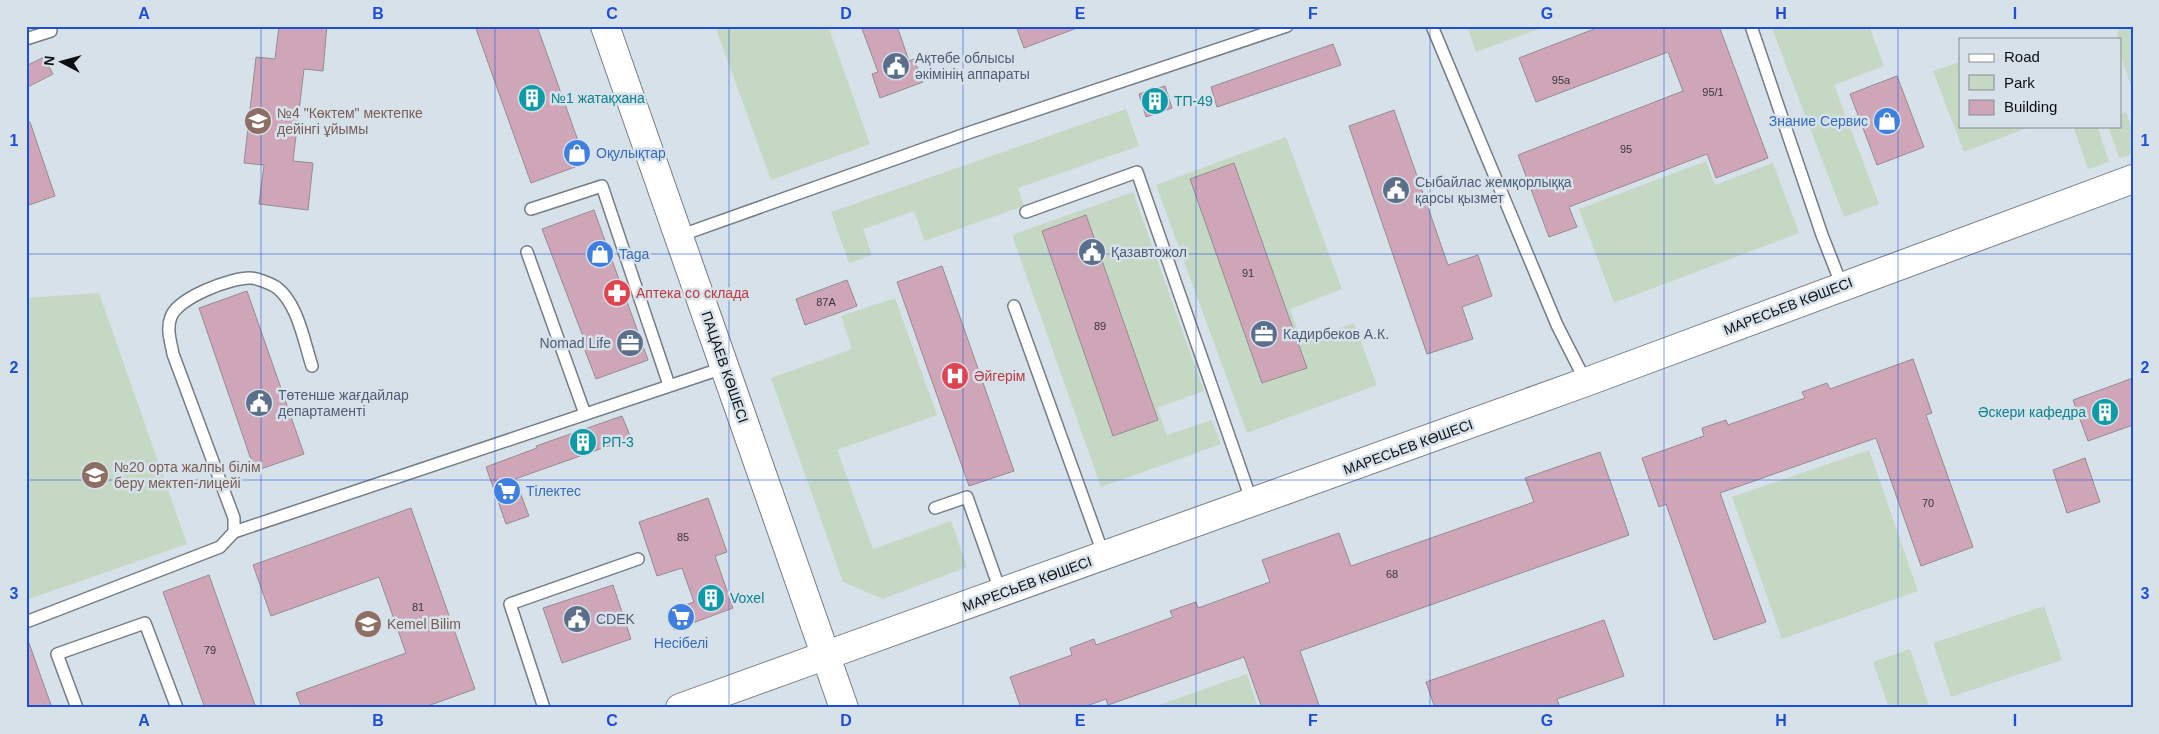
<svg xmlns="http://www.w3.org/2000/svg" width="2159" height="734" viewBox="0 0 2159 734" font-family="Helvetica,sans-serif">
	<style>
		.green { fill: #c5d8c4 }
		.building { fill: #cea6b8; stroke: #968b90 }
		.lines { fill: none; stroke-linecap: round; stroke-linejoin: round }
		.service-casing { stroke: #747d84; stroke-width: 14 }
		.tertiary-casing { stroke: #747d84; stroke-width: 30 }
		.secondary-casing { stroke: #747d84; stroke-width: 30 }
		.service { stroke: #fff; stroke-width: 11 }
		.tertiary { stroke: #fff; stroke-width: 28 }
		.secondary { stroke: #fff; stroke-width: 28 }
		.grid { fill: none; stroke: #1d4ed8; stroke-width: 1; stroke-opacity: 0.55 }
		.labels { text-anchor: middle; stroke-width: 5; stroke-linejoin: round; paint-order: stroke }
		.number-label { font-size: 11px; fill: #3c353c }
		.service-label { font-size: 14px; fill: #4e5e75; stroke: #d7e1e9; text-anchor: start }
		.culture-label { font-size: 14px; fill: #0d838f; stroke: #d7e1e9; text-anchor: start }
		.education-label { font-size: 14px; fill: #785e54; stroke: #d7e1e9; text-anchor: start }
		.shop-label { font-size: 14px; fill: #366cbe; stroke: #d7e1e9; text-anchor: start }
		.health-label { font-size: 14px; fill: #be3a42; stroke: #d7e1e9; text-anchor: start }
		.street-label { font-size: 14px; fill: #0c0f12; stroke: #d7e1e9 }
		.neatline { fill: none; stroke: #1d4ed8; stroke-width: 2 }
		.grid-label { font-size: 16px; text-anchor: middle; font-weight: bold; fill: #1d4ed8 }
	</style>
	<rect width="100%" height="100%" fill="#d7e1e9"/>
	<g class="green">
		<polygon points="715,26 828,26 870,144 771,180"/>
		<polygon points="1467,26 1547,26 1476,52"/>
		<polygon points="1771,26 1869,26 1884,66 1834,85 1879,204 1844,217"/>
		<polygon points="2120,26 2133,26 2132,90 2120,52 2120,39 2116,39"/>
		<polygon points="1960,62 1960,126 2032,126 1964,152 1933,71"/>
		<polygon points="1126,109 1139,146 1018,188 1024,206 925,241 914,211 863,229 872,255 849,263 831,212"/>
		<polygon points="2126,112 2133,131 2133,154 2119,158 2108,126 2120,126 2120,114"/>
		<polygon points="2083,126 2097,126 2109,162 2088,169 2074,129"/>
		<polygon points="1286,137 1342,289 1290,309 1302,342 1354,323 1377,385 1247,433 1156,185"/>
		<polygon points="1706,161 1715,185 1773,163 1799,233 1614,303 1579,209"/>
		<polygon points="1133,192 1204,391 1157,408 1167,435 1212,420 1221,444 1101,487 1012,235"/>
		<polygon points="99,293 187,544 26,600 26,298"/>
		<polygon points="895,298 937,415 837,450 873,549 951,521 967,567 883,599 843,582 771,378 852,349 841,316"/>
		<polygon points="1869,450 1918,591 1782,639 1732,497"/>
		<polygon points="2044,606 2062,660 1951,697 1933,643"/>
		<polygon points="1910,649 1930,708 1889,708 1873,662"/>
		<polygon points="1247,674 1258,708 1151,708"/>
	</g>
	<g class="building">
		<polygon points="279,26 327,26 323,71 304,69 293,161 313,163 308,210 259,204 264,165 244,163 256,57 275,59"/>
		<polygon points="475,26 537,26 586,163 531,183"/>
		<polygon points="861,26 897,26 909,61 914,59 923,82 880,98 872,74 878,72"/>
		<polygon points="1016,26 1076,26 1077,28 1024,48"/>
		<polygon points="1602,26 1719,26 1768,158 1716,178 1707,154 1569,207 1577,227 1549,237 1518,155 1683,91 1668,52 1536,102 1519,58"/>
		<polygon points="1333,44 1341,65 1217,107 1211,87"/>
		<polygon points="44,57 53,74 26,88 26,66"/>
		<polygon points="1897,76 1924,147 1877,165 1850,94"/>
		<polygon points="1165,86 1172,108 1146,117 1139,94"/>
		<polygon points="1394,110 1448,265 1478,255 1492,296 1462,307 1473,339 1427,354 1349,126"/>
		<polygon points="26,122 30,122 55,196 26,206"/>
		<polygon points="1234,163 1307,368 1262,383 1190,179"/>
		<polygon points="594,210 648,360 596,379 581,340 584,339 542,229"/>
		<polygon points="1086,215 1158,420 1113,436 1042,231"/>
		<polygon points="942,266 1014,471 969,486 897,282"/>
		<polygon points="847,280 857,306 805,325 796,299"/>
		<polygon points="247,291 304,454 255,471 199,308"/>
		<polygon points="1913,359 1932,413 1926,415 1973,547 1921,566 1876,438 1720,493 1766,622 1714,640 1666,504 1659,507 1642,458 1704,436 1702,428 1726,420 1728,425 1805,398 1802,392 1827,383 1830,389"/>
		<polygon points="2133,378 2133,425 2088,441 2073,400"/>
		<polygon points="622,416 631,438 515,479 529,516 506,524 486,467 537,448 536,446"/>
		<polygon points="1600,452 1629,535 1300,651 1320,708 1262,708 1244,657 1108,705 1106,699 1081,708 1021,708 1010,677 1072,655 1070,648 1094,639 1096,645 1173,617 1170,611 1196,602 1198,608 1270,582 1262,560 1339,533 1351,566 1534,502 1525,478"/>
		<polygon points="2085,458 2100,502 2067,513 2053,470"/>
		<polygon points="708,498 727,552 715,556 733,608 674,630 668,611 694,602 682,568 657,576 639,522"/>
		<polygon points="411,508 475,689 422,708 302,708 296,693 406,653 379,577 271,616 253,565"/>
		<polygon points="209,575 256,708 205,708 163,592"/>
		<polygon points="613,585 631,639 562,663 543,608"/>
		<polygon points="1604,620 1624,676 1557,699 1560,708 1435,708 1426,682"/>
		<polygon points="26,643 29,643 52,708 26,708"/>
	</g>
	<g class="lines">
		<g class="service-casing">
			<g id="service">
				<polyline points="1432,26 1557,325 1586,382"/>
				<polyline points="1751,26 1822,235 1842,286"/>
				<polyline points="26,39 51,31"/>
				<polyline points="531,209 602,186 669,385"/>
				<polyline points="1026,212 1137,172 1252,502"/>
				<polyline points="679,236 971,132 1287,26"/>
				<polyline points="527,252 585,414"/>
				<polyline points="1014,306 1104,556"/>
				<polyline points="935,508 967,497 1001,593"/>
				<polyline points="234,532 726,367"/>
				<path d="M26,622l194,-75 14,-15v-14l-61,-164c-2,-12 -7,-25 -2,-37 6,-19 61,-40 80,-39 6,0 20,6 25,9 22,16 28,55 36,79"/>
				<polyline points="77,708 57,654 145,623 177,708"/>
				<polyline points="544,708 510,604 638,559"/>
			</g>
		</g>
		<g class="tertiary-casing">
			<polyline id="tertiary" points="824,656 1586,382 2133,179"/>
		</g>
		<g class="secondary-casing">
			<g id="secondary">
				<polyline points="605,26 844,708"/>
				<polyline points="680,708 824,656"/>
			</g>
		</g>
		<use href="#service" class="service"/>
		<use href="#tertiary" class="tertiary"/>
		<use href="#secondary" class="secondary"/>
	</g>
	<path class="grid" d="M261,26v682M495,26v682M729,26v682M963,26v682M1196,26v682M1430,26v682M1664,26v682M1898,26v682M26,254h2107M26,480h2107"/>
	<defs>
		<g id="civic-disc" transform="scale(1.4375)"><circle r="9.5" fill="#5c6f8a" stroke="#d7e1e9"/><path d="M-.6-6.5H3V-4.5H.6V-3L4-1V1h2V6H-6V1h2V-1L-.6-3ZM-1.2 2.5V6h2.4V2.5Z" fill="#fff"/></g>
		<g id="building-disc" transform="scale(1.4375)"><circle r="9.5" fill="#0f9aa8" stroke="#d7e1e9"/><path d="M-4-6H4V6H1V3H-1V6H-4ZM-2.5-4.3h1.7v1.8h-1.7ZM.8-4.3h1.7v1.8H.8ZM-2.5-1h1.7V.8h-1.7ZM.8-1h1.7V.8H.8Z" fill="#fff"/></g>
		<g id="school-disc" transform="scale(1.4375)"><circle r="9.5" fill="#8d6e63" stroke="#d7e1e9"/><path d="M0-5L7-2L0 1L-7-2ZM-4 1L0 2.5L4 1V4Q0 6-4 4Z" fill="#fff"/></g>
		<g id="shop-disc" transform="scale(1.4375)"><circle r="9.5" fill="#3f7fe0" stroke="#d7e1e9"/><path d="M-5-2.5h2.3a2.7 3.5 0 0 1 5.4 0H5L5.5 6h-11ZM-1.5-2.5h3a1.5 2.3 0 0 0-3 0Z" fill="#fff"/></g>
		<g id="pharmacy-disc" transform="scale(1.4375)"><circle r="9.5" fill="#e0444e" stroke="#d7e1e9"/><path d="M-2-6h4v4h4v4h-4v4h-4v-4h-4v-4h4Z" fill="#fff"/></g>
		<g id="office-disc" transform="scale(1.4375)"><circle r="9.5" fill="#5c6f8a" stroke="#d7e1e9"/><path d="M-6-3h4V-5.5h4V-3h4V5H-6ZM-1-4.5V-3h2v-1.5ZM-6 0V1H6V0Z" fill="#fff"/></g>
		<g id="hospital-disc" transform="scale(1.4375)"><circle r="9.5" fill="#e0444e" stroke="#d7e1e9"/><path d="M-5-5h3v3.5h4V-5h3V5h-3V1.5h-4V5h-3Z" fill="#fff"/></g>
		<g id="supermarket-disc" transform="scale(1.4375)"><circle r="9.5" fill="#3f7fe0" stroke="#d7e1e9"/><path d="M-6-5.5h2.5l.6 2H6L4.5 2H-2.5L-4.4-4H-6ZM-1.5 3.2a1.3 1.3 0 1 0 .1 0ZM3 3.2a1.3 1.3 0 1 0 .1 0Z" fill="#fff"/></g>
	</defs>
	<g fill-rule="evenodd">
		<use href="#civic-disc" x="896" y="66"/>
		<use href="#building-disc" x="532" y="98"/>
		<use href="#building-disc" x="1155" y="101"/>
		<use href="#school-disc" x="258" y="121"/>
		<use href="#shop-disc" x="1887" y="121"/>
		<use href="#shop-disc" x="577" y="153"/>
		<use href="#civic-disc" x="1396" y="190"/>
		<use href="#civic-disc" x="1092" y="252"/>
		<use href="#shop-disc" x="600" y="254"/>
		<use href="#pharmacy-disc" x="617" y="293"/>
		<use href="#office-disc" x="1264" y="334"/>
		<use href="#office-disc" x="630" y="343"/>
		<use href="#hospital-disc" x="955" y="376"/>
		<use href="#civic-disc" x="259" y="403"/>
		<use href="#building-disc" x="2105" y="412"/>
		<use href="#building-disc" x="583" y="442"/>
		<use href="#school-disc" x="95" y="475"/>
		<use href="#supermarket-disc" x="507" y="491"/>
		<use href="#building-disc" x="711" y="598"/>
		<use href="#supermarket-disc" x="681" y="617"/>
		<use href="#civic-disc" x="577" y="619"/>
		<use href="#school-disc" x="368" y="624"/>
	</g>
	<g class="labels">
		<g class="number-label">
			<text x="1561" y="84">95а</text>
			<text x="1713" y="96">95/1</text>
			<text x="1626" y="153">95</text>
			<text x="1248" y="277">91</text>
			<text x="826" y="306">87А</text>
			<text x="1100" y="330">89</text>
			<text x="1928" y="507">70</text>
			<text x="683" y="541">85</text>
			<text x="1392" y="578">68</text>
			<text x="418" y="611">81</text>
			<text x="210" y="654">79</text>
		</g>
		<g class="service-label">
			<text x="915" y="63">Ақтөбе облысы<tspan x="915" dy="16">әкімінің аппараты</tspan></text>
			<text x="1415" y="187">Сыбайлас жемқорлыққа<tspan x="1415" dy="16">қарсы қызмет</tspan></text>
			<text x="1111" y="257">Қазавтожол</text>
			<text x="1283" y="339">Кадирбеков А.К.</text>
			<text x="611" y="348" text-anchor="end">Nomad Life</text>
			<text x="278" y="400">Төтенше жағдайлар<tspan x="278" dy="16">департаменті</tspan></text>
			<text x="596" y="624">CDEK</text>
		</g>
		<g class="culture-label">
			<text x="551" y="103">№1 жатақхана</text>
			<text x="1174" y="106">ТП-49</text>
			<text x="2086" y="417" text-anchor="end">Әскери кафедра</text>
			<text x="602" y="447">РП-3</text>
			<text x="730" y="603">Voxel</text>
		</g>
		<g class="education-label">
			<text x="277" y="118">№4 "Көктем" мектепке<tspan x="277" dy="16">дейінгі ұйымы</tspan></text>
			<text x="114" y="472">№20 орта жалпы білім<tspan x="114" dy="16">беру мектеп-лицейі</tspan></text>
			<text x="387" y="629">Kemel Bilim</text>
		</g>
		<g class="shop-label">
			<text x="1868" y="126" text-anchor="end">Знание Сервис</text>
			<text x="596" y="158">Оқулықтар</text>
			<text x="619" y="259">Taga</text>
			<text x="526" y="496">Тілектес</text>
			<text x="681" y="648" text-anchor="middle">Несібелі</text>
		</g>
		<g class="health-label">
			<text x="636" y="298">Аптека со склада</text>
			<text x="974" y="381">Әйгерім</text>
		</g>
		<g class="street-label">
			<text transform="translate(1788 306) rotate(-21)" y="5">МАРЕСЬЕВ КӨШЕСІ</text>
			<text transform="translate(725 367) rotate(71)" y="5">ПАЦАЕВ КӨШЕСІ</text>
			<text transform="translate(1408 447) rotate(-20)" y="5">МАРЕСЬЕВ КӨШЕСІ</text>
			<text transform="translate(1027 584) rotate(-20)" y="5">МАРЕСЬЕВ КӨШЕСІ</text>
		</g>
	</g>
	<rect width="2159" height="734" fill="none" stroke="#d7e1e9" stroke-width="55"/>
	<rect x="1959" y="38" width="162" height="90" fill="#d7e1e9" stroke="#868d93"/>
	<rect x="1969" y="54" width="25" height="8" fill="#ffffff" stroke="#868d93"/>
	<text x="2004" y="62" font-size="15" fill="#0c0f12">Road</text>
	<rect x="1969" y="75" width="25" height="15" fill="#c5d8c4" stroke="#868d93"/>
	<text x="2004" y="88" font-size="15" fill="#0c0f12">Park</text>
	<rect x="1969" y="100" width="25" height="15" fill="#cea6b8" stroke="#868d93"/>
	<text x="2004" y="112" font-size="15" fill="#0c0f12">Building</text>
	<g transform="translate(62 62) rotate(276)" stroke="#d7e1e9" stroke-width="4" paint-order="stroke">
	<path d="M0-4L9 19L0 12L-9 19Z" fill="#0c0f12"/>
	<text y="-8" font-size="14" font-weight="bold" text-anchor="middle" fill="#0c0f12">N</text>
	</g>
	<rect x="28" y="28" width="2104" height="678" class="neatline"/>
	<g class="grid-label">
		<text x="144" y="19">A</text>
		<text x="378" y="19">B</text>
		<text x="612" y="19">C</text>
		<text x="846" y="19">D</text>
		<text x="1080" y="19">E</text>
		<text x="1313" y="19">F</text>
		<text x="1547" y="19">G</text>
		<text x="1781" y="19">H</text>
		<text x="2015" y="19">I</text>
		<text x="14" y="146">1</text>
		<text x="2145" y="146">1</text>
		<text x="14" y="373">2</text>
		<text x="2145" y="373">2</text>
		<text x="14" y="599">3</text>
		<text x="2145" y="599">3</text>
		<text x="144" y="726">A</text>
		<text x="378" y="726">B</text>
		<text x="612" y="726">C</text>
		<text x="846" y="726">D</text>
		<text x="1080" y="726">E</text>
		<text x="1313" y="726">F</text>
		<text x="1547" y="726">G</text>
		<text x="1781" y="726">H</text>
		<text x="2015" y="726">I</text>
	</g>
</svg>
